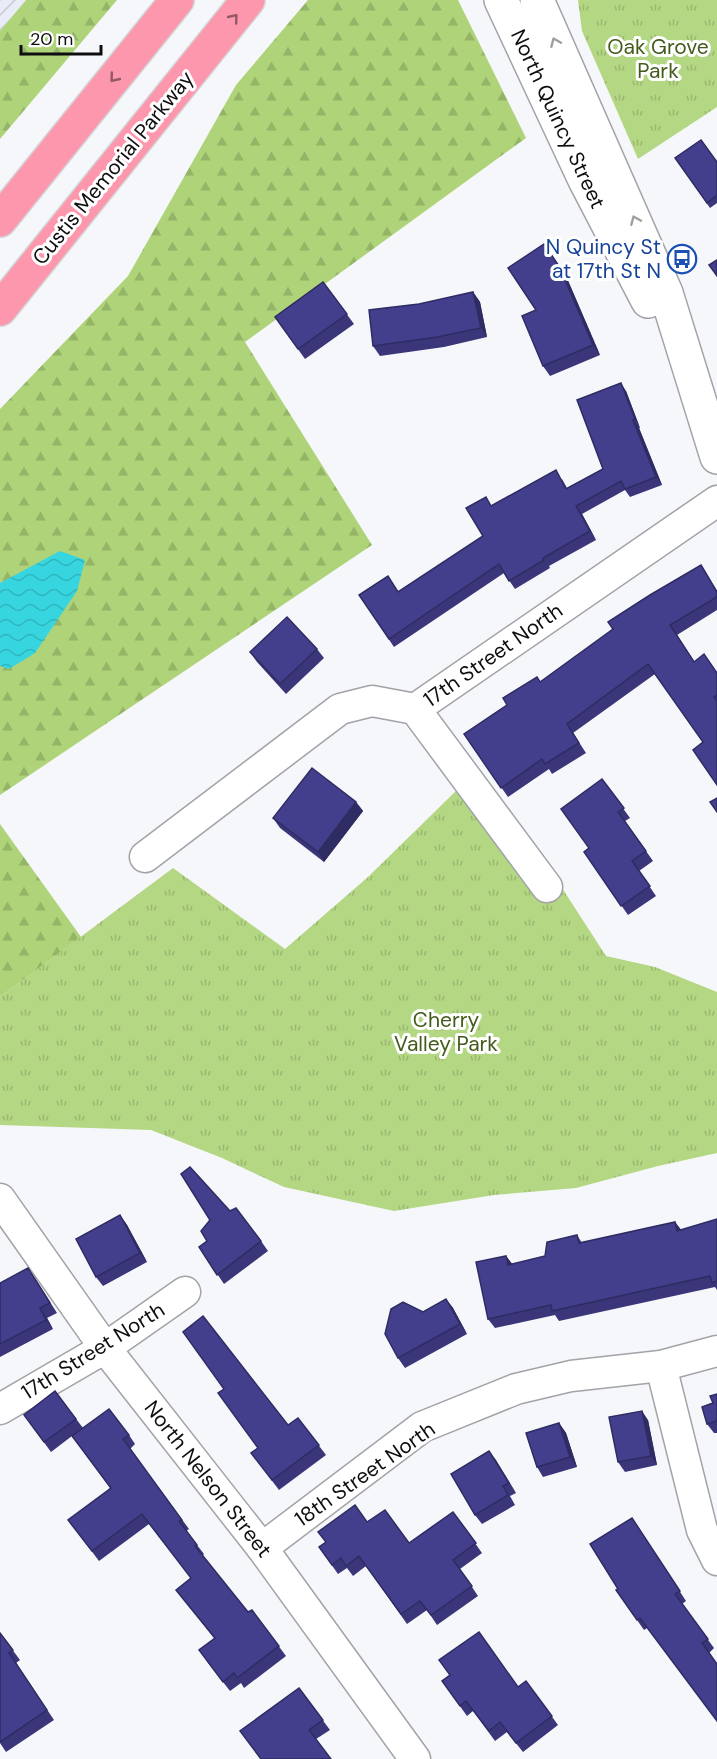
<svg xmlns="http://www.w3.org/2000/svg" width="717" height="1759" viewBox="0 0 717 1759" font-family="'DM Sans',sans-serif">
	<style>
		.industrial { fill: url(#industrial-furrows) }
		.forest { fill: url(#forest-firs) }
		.park { fill: url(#park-tufts) }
		.water { fill: url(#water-waves) }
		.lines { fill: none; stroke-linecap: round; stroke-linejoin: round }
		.street-casing { stroke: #a2a3a7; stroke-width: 33 }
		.secondary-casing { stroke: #a2a3a7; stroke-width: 36 }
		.highway-casing { stroke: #d4d4d4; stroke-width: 36 }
		.street { stroke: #fff; stroke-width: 30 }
		.secondary { stroke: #fff; stroke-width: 33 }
		.highway { stroke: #fd97ae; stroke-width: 33 }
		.wall { fill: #3a3679 }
		.shaded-wall { fill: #2f2c63 }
		.building { fill: #433f8d; stroke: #2f2c63; stroke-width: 1.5 }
		.oneway { stroke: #915967 }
		.oneway2 { stroke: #9f9f9f }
		.labels { text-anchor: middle; stroke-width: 6; stroke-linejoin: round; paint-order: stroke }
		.park-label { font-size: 21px; fill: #435b1b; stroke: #fff }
		.street-label { font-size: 21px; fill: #0e0e10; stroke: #fff }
		.transit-label { font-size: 21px; fill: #164399; stroke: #fff; text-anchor: end }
	</style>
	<defs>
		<pattern id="industrial-furrows" width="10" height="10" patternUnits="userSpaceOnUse" patternTransform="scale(1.5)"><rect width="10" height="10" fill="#e9ecf7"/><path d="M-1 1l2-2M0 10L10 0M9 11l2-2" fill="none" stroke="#c7c9d3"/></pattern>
		<pattern id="forest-firs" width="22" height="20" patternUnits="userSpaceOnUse" patternTransform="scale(1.5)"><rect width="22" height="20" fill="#aed378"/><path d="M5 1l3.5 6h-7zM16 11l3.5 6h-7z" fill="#94b467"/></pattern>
		<pattern id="park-tufts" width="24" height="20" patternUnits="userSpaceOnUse" patternTransform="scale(1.5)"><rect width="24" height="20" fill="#b4d783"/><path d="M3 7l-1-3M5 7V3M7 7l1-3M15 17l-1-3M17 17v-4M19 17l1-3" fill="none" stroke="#9ab770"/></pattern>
		<pattern id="water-waves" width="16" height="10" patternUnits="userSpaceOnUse" patternTransform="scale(1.5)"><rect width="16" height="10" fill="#37d5e0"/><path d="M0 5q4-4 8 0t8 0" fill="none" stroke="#2fb6bf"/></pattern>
	</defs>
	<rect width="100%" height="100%" fill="#f6f7fa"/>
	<polygon class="industrial" points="0,0 26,0 0,31"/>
	<g class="forest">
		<polygon points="26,0 117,0 0,139 0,31"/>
		<polygon points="308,0 458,0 526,138 245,342 372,545 0,795 0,409 128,276 236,85"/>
		<polygon points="0,824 81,937 0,997"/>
	</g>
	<g class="park">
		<polygon points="578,0 717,0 717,107 638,159 582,31"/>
		<polygon points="461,786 545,896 562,888 606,956 655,967 717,992 717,1153 658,1166 576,1188 494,1195 394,1211 284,1187 222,1158 151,1130 0,1125 0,997 173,868 285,949 368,877"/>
	</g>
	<polygon class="water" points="60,551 85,560 77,591 35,653 9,669 0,666 0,583"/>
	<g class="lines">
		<g class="street-casing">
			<g id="street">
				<polyline points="415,709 547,887"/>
				<polyline points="145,857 340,709 372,701 415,709 717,501"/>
				<polyline points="0,1199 105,1348 262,1548 415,1759"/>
				<polyline points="661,1366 702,1530 717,1560"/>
				<polyline points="0,1409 105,1348 185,1292"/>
				<polyline points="262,1548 422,1427 516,1389 571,1376 661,1366 717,1351"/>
			</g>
		</g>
		<g class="secondary-casing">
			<g id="secondary">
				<polyline points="501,0 585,180 648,301"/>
				<polyline points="537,0 666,293 717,457"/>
			</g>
		</g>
		<g class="highway-casing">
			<g id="highway">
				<polyline points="0,220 177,0"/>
				<polyline points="0,309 248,0"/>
			</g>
		</g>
		<use href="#street" class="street"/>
		<use href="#secondary" class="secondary"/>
		<use href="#highway" class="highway"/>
	</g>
	<g class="wall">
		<polygon points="675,158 717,162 717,203 710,208"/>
		<polygon points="566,276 600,355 550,376 543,366 536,310"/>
		<polygon points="323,282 354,324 305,359 275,317"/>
		<polygon points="473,292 480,302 487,337 444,347 380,356 373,346 419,304"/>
		<polygon points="626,391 640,428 639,428 662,485 630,497 625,490 582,514 596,540 549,566 550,568 515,589 504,573 394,647 359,595 399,592 483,536 492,506 562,479 567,488 603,469"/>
		<polygon points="707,575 717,591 717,610 677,635 694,661 717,673 717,785 703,742 655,674 573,733 586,753 552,774 549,769 508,797 464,734 540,682"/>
		<polygon points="317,649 324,658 286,694 257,662 250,652"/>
		<polygon points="602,779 630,818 625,821 653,861 639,871 656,896 628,915 584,852 589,848"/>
		<polygon points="356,802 363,811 324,862 280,828 273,818"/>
		<polygon points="230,1211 261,1241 268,1251 224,1284 199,1247 207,1241"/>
		<polygon points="120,1215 127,1225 147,1262 103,1286 96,1277"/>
		<polygon points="717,1219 717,1290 715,1287 559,1321 555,1315 495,1328 488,1319 506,1256 512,1264 545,1256 577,1235 582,1243 675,1222 681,1230"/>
		<polygon points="35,1278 57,1313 47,1318 53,1329 0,1357 0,1283"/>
		<polygon points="446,1299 453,1308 467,1334 405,1368 398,1358 423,1312"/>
		<polygon points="55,1391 83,1428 129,1435 135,1444 130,1449 189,1529 186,1531 204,1554 202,1556 248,1612 252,1610 286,1656 244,1688 241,1683 230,1691 206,1660 214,1638 176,1590 191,1578 149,1524 99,1561 75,1529 110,1488 72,1436 51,1452 24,1415"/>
		<polygon points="717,1394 717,1433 714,1433 707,1424"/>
		<polygon points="298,1418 326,1455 279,1490 251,1453"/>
		<polygon points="648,1420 657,1465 625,1472 618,1462"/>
		<polygon points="559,1423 566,1433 577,1467 543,1477 537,1467"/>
		<polygon points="489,1451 516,1493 510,1496 515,1505 482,1524 475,1515"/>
		<polygon points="453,1512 482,1553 460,1569 478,1596 437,1625 427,1610 407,1624 366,1566 353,1576 347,1568 338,1574 319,1547 326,1542 367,1522 409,1543"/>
		<polygon points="638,1527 686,1601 682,1604 714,1648 709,1653 647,1628 644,1630 616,1590 618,1589"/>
		<polygon points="0,1633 20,1660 16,1663 54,1720 6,1752 0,1743"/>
		<polygon points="450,1675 518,1687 526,1681 558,1725 523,1752 507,1732 495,1741 473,1711 467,1716 442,1681"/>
		<polygon points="299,1688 330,1730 316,1739 260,1759"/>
	</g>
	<g class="shaded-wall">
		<polygon points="544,244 566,276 600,355 593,345"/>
		<polygon points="473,292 480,302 487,337 481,328"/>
		<polygon points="621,383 626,391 640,428 635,419"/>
		<polygon points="633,420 639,428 662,485 656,477"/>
		<polygon points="576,506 582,514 596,540 590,531"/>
		<polygon points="356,802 363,811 324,862 318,852"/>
		<polygon points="120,1215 127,1225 147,1262 140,1253"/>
		<polygon points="675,1222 682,1231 677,1231"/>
		<polygon points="506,1256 513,1265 508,1265"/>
		<polygon points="446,1299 453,1308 467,1334 460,1324"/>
		<polygon points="40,1308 47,1318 53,1329 46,1320"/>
		<polygon points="642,1411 648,1420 657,1465 651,1456"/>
		<polygon points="559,1423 566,1433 577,1467 570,1457"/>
		<polygon points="489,1451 496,1460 516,1493 509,1483"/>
	</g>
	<g class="building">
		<polygon points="701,140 717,162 717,195 707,203 675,158"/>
		<polygon points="544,244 559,266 593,345 543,366 522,316 536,310 508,268"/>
		<polygon points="717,260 717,276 709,265"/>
		<polygon points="323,282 347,314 298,349 275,317"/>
		<polygon points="473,292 481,328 437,337 373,346 369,310 419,304"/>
		<polygon points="621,383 635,419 633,420 656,477 625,489 621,481 576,506 590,531 543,558 544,560 509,581 499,564 389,639 359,595 388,576 398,592 483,536 466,508 486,497 491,506 556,470 566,489 603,469 577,400"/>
		<polygon points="701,565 717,592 717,597 670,625 694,662 704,654 717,673 717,695 714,697 717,701 717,785 693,750 703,742 648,664 567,724 579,743 545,764 542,759 501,788 464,734 507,705 503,698 537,677 540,682 613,629 608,622 650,595"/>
		<polygon points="287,617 317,649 280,684 250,652"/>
		<polygon points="312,768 356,802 318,852 273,818"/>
		<polygon points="602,779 624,808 618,812 646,851 632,861 650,886 621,906 584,852 589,848 561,809"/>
		<polygon points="717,798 717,812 710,802"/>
		<polygon points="190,1167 230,1211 236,1208 261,1241 217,1275 199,1247 207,1241 201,1231 210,1220 181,1174"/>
		<polygon points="120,1215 140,1253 96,1277 76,1239"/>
		<polygon points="717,1219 717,1281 712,1283 710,1276 552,1311 551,1305 488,1319 476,1262 506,1256 508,1265 545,1256 547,1242 577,1235 579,1243 675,1222 677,1231"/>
		<polygon points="28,1268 50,1303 40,1308 46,1320 0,1344 0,1283"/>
		<polygon points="446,1299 460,1324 398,1358 385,1334 391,1309 403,1302 423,1312"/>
		<polygon points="203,1316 288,1425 298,1418 319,1445 272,1480 251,1453 258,1448 218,1393 224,1389 183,1332"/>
		<polygon points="55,1391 76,1419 44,1442 24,1415"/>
		<polygon points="717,1394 717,1421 707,1424 702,1407 713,1403 710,1396"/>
		<polygon points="109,1409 129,1435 123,1439 182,1520 179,1521 197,1545 195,1546 248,1612 252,1610 279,1646 237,1678 234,1673 223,1682 199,1650 215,1638 176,1590 191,1578 142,1514 92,1551 68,1520 111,1488 72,1436"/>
		<polygon points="642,1411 651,1456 618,1462 609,1417"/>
		<polygon points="559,1423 570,1457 537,1467 526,1433"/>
		<polygon points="489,1451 509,1483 503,1486 508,1495 475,1515 451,1474"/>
		<polygon points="355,1505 367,1522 385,1510 409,1543 453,1512 476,1543 453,1560 472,1586 431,1615 420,1601 401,1614 359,1556 346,1566 341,1558 332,1565 319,1547 326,1542 318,1532"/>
		<polygon points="632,1518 680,1591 675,1594 708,1639 702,1643 717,1664 717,1721 640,1618 637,1620 616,1590 618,1589 590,1544"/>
		<polygon points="479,1632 518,1687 526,1681 552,1716 516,1743 500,1722 489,1731 466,1701 460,1706 442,1681 450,1675 439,1660"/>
		<polygon points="0,1633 13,1650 9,1653 47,1710 0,1742"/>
		<polygon points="299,1688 323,1720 309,1730 331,1759 261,1759 240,1731"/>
	</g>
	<defs><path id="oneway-chevron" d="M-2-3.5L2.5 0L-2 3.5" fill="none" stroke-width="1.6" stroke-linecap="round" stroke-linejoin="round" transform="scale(1.5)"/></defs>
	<g class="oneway">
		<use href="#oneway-chevron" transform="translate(234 18) rotate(-51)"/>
		<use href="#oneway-chevron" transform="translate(114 78) rotate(129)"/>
	</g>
	<g class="oneway2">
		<use href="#oneway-chevron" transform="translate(555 42) rotate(-113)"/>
		<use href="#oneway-chevron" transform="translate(635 220) rotate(-113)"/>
	</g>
	<defs>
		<g id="bus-ring" transform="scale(1.5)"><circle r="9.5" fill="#fff" stroke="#1a4fb4" stroke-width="1.5"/><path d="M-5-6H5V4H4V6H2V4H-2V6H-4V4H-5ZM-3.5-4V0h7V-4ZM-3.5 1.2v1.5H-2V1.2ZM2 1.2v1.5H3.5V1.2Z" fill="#1a4fb4"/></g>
	</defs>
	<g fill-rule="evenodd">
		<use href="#bus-ring" x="682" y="259"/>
	</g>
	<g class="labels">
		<g class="park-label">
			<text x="658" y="54">Oak Grove<tspan x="658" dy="24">Park</tspan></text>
			<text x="446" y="1027">Cherry<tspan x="446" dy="24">Valley Park</tspan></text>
		</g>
		<g class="street-label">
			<text transform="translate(558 119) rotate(65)" y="7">North Quincy Street</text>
			<text transform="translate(113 168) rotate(-51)" y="7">Custis Memorial Parkway</text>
			<text transform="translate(493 655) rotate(-35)" y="7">17th Street North</text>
			<text transform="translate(93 1351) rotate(-32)" y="7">17th Street North</text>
			<text transform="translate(365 1474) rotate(-35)" y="7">18th Street North</text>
			<text transform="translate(208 1479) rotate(52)" y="7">North Nelson Street</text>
		</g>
		<g class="transit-label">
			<text x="661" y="254">N Quincy St<tspan x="661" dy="24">at 17th St N</tspan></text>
		</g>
	</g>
	<path d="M21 45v9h80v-9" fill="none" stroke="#0e0e10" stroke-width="3"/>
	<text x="30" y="45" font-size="18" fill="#0e0e10" stroke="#ffffff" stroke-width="4.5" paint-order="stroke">20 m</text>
</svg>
